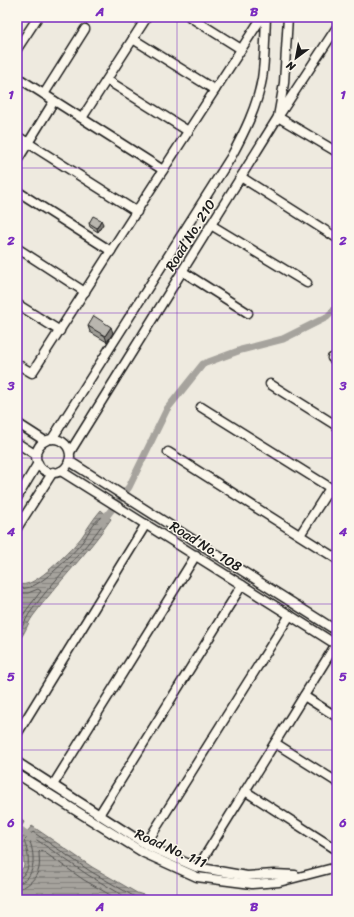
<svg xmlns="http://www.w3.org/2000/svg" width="354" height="917" viewBox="0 0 354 917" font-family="Sriracha,sans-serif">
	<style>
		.water { fill: url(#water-rules); stroke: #6f6d69 }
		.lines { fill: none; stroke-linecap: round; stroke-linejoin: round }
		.shore { stroke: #535250; stroke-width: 1 }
		.canal { stroke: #a6a39d; stroke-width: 7 }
		.minor-casing { stroke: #1c1c1c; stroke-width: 11 }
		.minor { stroke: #fbf7ec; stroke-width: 8 }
		.wall { fill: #9f9d96; stroke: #1c1c1c }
		.shaded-wall { fill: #827f7a; stroke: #1c1c1c }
		.building { fill: #b9b6af; stroke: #1c1c1c }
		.grid { fill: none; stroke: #7b2cbf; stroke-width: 1; stroke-opacity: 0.55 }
		.labels { text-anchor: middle; stroke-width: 3; stroke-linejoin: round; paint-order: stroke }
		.street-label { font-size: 14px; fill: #1c1c1c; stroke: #fbf7ec }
		.neatline { fill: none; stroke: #7b2cbf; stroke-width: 1.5 }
		.grid-label { font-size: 13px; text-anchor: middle; font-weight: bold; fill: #7b2cbf }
	</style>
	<defs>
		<pattern id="water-rules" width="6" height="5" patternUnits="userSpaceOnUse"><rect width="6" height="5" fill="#a6a39d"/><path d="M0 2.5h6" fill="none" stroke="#86847f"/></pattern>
	</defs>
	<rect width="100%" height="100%" fill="#eeeadf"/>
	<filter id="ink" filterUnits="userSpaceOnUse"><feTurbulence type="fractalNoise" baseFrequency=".025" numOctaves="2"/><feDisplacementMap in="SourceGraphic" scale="8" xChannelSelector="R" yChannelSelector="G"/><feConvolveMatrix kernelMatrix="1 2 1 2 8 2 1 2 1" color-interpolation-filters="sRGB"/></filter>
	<g filter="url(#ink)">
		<g class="water">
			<path d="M101,510l10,9c-23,34 -53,63 -78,97 -6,8 -8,19 -16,26v-58c3,0 7,1 9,0 14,-2 46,-35 55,-46 7,-10 12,-19 20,-28z"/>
			<polygon points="17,816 24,822 17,835"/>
			<polygon points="32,826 92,867 137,893 160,900 17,900 17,876 24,866 23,850 19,841"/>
		</g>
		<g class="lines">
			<g class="shore">
				<path d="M17,588c3,0 6,1 9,0 15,-1 48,-35 57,-47 6,-8 10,-20 19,-24l3,1v3c-23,33 -53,60 -76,93 -4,7 -8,15 -12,22"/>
				<polyline points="17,593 28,593 38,589 41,591 25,612 17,626"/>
				<path d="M17,878c17,-3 11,-27 7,-37l9,-9 57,39 45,26 11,3"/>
				<path d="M17,883c19,-2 18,-28 13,-41l4,-4 54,37 43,25"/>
				<path d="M17,889c10,-1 20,-11 22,-21 1,-5 0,-11 0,-16l2,-2 43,30 35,20"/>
			</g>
			<g class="canal">
				<polyline points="102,522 129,487 167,409 203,364 241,350 283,339 327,317 337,307"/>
				<polyline points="17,827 33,839"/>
			</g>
			<g class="minor-casing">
				<g id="minor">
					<polyline points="190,17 241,49"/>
					<polyline points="337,27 278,117 337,152"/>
					<polyline points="133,39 215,90"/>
					<polyline points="17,49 38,17"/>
					<polyline points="17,77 163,170"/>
					<polyline points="107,80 188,131"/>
					<polyline points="44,94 85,29"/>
					<polyline points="82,118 147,17"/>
					<polyline points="17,136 137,212"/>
					<polyline points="17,161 54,101"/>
					<polyline points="241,177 337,238"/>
					<polyline points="17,191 111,251"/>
					<polyline points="211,225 307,283"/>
					<polyline points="17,248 85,292"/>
					<polyline points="182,271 248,313"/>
					<polyline points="17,304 60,331"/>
					<polyline points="332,358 337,362"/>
					<polyline points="17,364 32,373 262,17"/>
					<polyline points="270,384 337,426"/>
					<polyline points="201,407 337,492"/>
					<polyline points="17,423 45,441"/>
					<path d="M52,439l179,-282c13,-24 26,-50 31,-78 3,-20 3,-41 4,-62"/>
					<circle cx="53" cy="456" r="17"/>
					<polyline points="17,443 36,455"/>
					<polyline points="70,452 278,117 284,83 288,17"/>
					<polyline points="168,452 337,559"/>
					<polyline points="69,461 337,631"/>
					<polyline points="61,471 337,645"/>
					<polyline points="17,498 38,463"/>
					<polyline points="17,528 53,472"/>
					<polyline points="300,535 330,488"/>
					<polyline points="304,696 337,717"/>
					<polyline points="17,734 146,524"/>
					<polyline points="275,743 337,782"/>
					<polyline points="17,762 148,846 196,867 247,876 274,874 295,875"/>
					<polyline points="17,774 144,853 197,877 252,884 279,882 337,867"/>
					<polyline points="53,785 196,555"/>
					<polyline points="245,791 337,850"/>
					<polyline points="99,815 242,585"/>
					<polyline points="146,844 290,615"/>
					<polyline points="198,867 336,644"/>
				</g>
			</g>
			<use href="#minor" class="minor"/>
		</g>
		<g class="wall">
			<polygon points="89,223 103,224 98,232 90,227"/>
			<polygon points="88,326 113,333 107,342 90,332"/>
		</g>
		<g class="shaded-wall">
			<polygon points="101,220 103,224 98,232 97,228"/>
			<polygon points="111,327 113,333 107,342 105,336"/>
		</g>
		<g class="building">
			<polygon points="93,216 101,220 97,228 89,223"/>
			<polygon points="94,316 111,327 105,336 88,326"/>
		</g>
	</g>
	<path class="grid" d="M177,17v883M17,168h320M17,313h320M17,458h320M17,604h320M17,750h320"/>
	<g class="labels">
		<g class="street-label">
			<text transform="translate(190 235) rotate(-58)" y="5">Road No. 210</text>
			<text transform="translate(206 546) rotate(32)" y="5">Road No. 108</text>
			<text transform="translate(171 848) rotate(24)" y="5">Road No. 111</text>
		</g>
	</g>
	<rect width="354" height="917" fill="none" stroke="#fbf7ec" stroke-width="44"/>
	<g transform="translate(296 58) rotate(212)" stroke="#fbf7ec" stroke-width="3" paint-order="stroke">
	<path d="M0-3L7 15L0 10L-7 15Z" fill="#1c1c1c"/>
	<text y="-6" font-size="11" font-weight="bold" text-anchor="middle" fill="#1c1c1c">N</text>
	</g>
	<rect x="22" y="22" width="310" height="873" class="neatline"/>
	<g class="grid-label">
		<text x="100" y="16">A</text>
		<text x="254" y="16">B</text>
		<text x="11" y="99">1</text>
		<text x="343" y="99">1</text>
		<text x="11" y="245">2</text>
		<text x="343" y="245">2</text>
		<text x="11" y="390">3</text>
		<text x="343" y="390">3</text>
		<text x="11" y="536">4</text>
		<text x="343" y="536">4</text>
		<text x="11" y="681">5</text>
		<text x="343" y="681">5</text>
		<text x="11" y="827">6</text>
		<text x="343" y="827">6</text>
		<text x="100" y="911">A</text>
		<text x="254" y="911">B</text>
	</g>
</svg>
